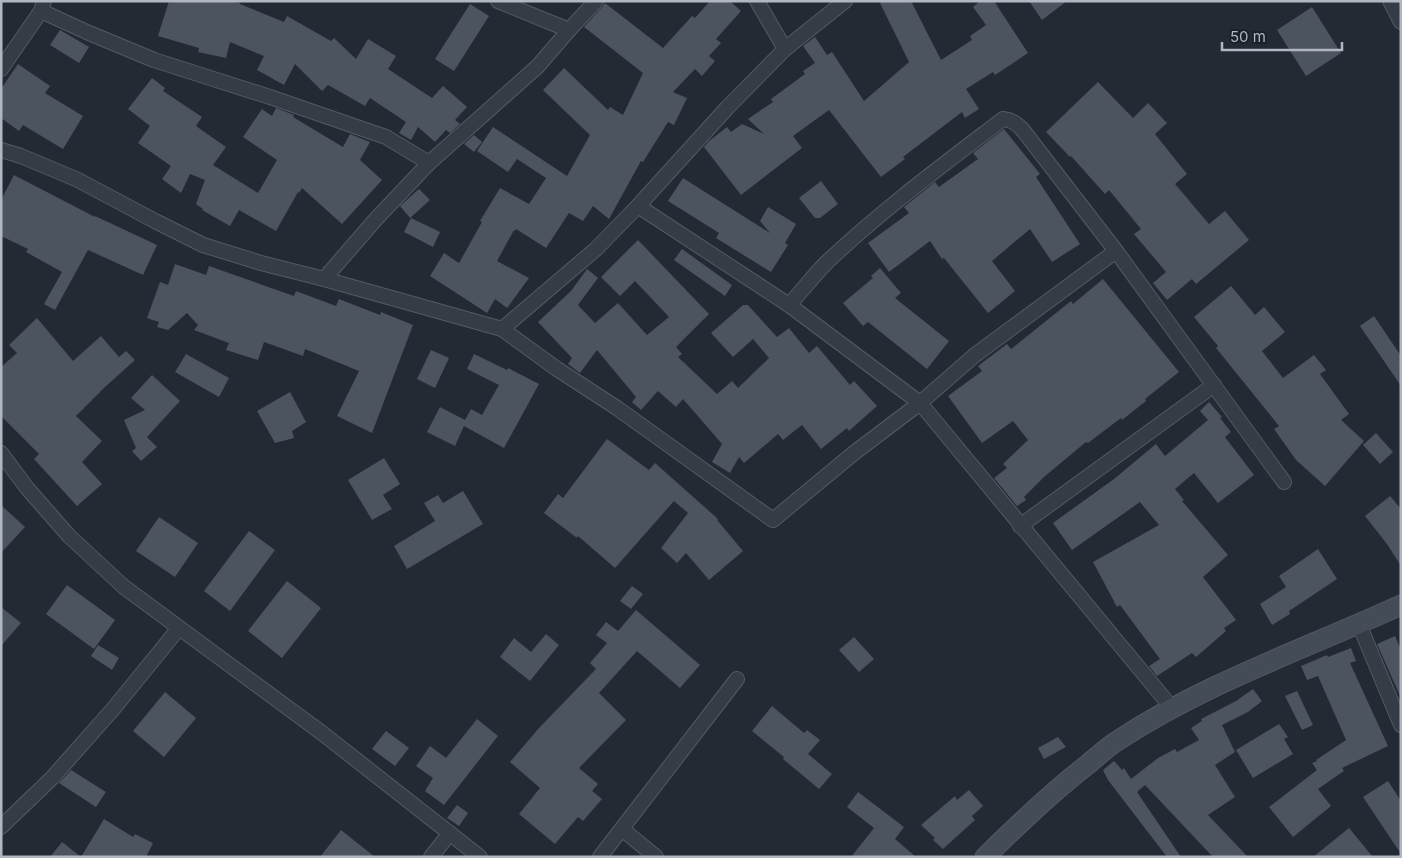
<svg xmlns="http://www.w3.org/2000/svg" width="1402" height="858" viewBox="0 0 1402 858" font-family="Inter,sans-serif">
	<style>
		.building { fill: #4b545f }
		.lines { fill: none; stroke-linecap: round; stroke-linejoin: round }
		.minor-casing { stroke: #535a63; stroke-width: 16 }
		.secondary-casing { stroke: #535a63; stroke-width: 21 }
		.minor { stroke: #363c45; stroke-width: 14 }
		.secondary { stroke: #444c57; stroke-width: 19 }
	</style>
	<rect width="100%" height="100%" fill="#232a34"/>
	<g class="building">
		<polygon points="169,1 233,1 240,3 240,4 284,22 287,16 331,41 334,38 356,59 368,39 396,56 388,69 432,98 443,86 467,107 455,120 460,124 450,133 446,130 435,142 418,127 411,140 399,133 406,122 370,98 365,106 328,85 322,91 295,64 284,85 257,70 264,56 230,42 226,58 198,52 199,48 158,36"/>
		<polygon points="710,1 730,1 741,11 716,39 721,43 709,56 715,61 702,76 695,69 673,92 687,98 674,125 668,122 643,162 641,161 609,219 593,206 583,221 569,213 546,248 516,229 515,231 514,230 497,261 529,278 507,308 495,299 487,313 430,276 444,253 459,263 482,222 480,221 500,188 529,204 546,178 517,159 508,172 477,151 493,127 567,176 590,135 543,90 564,68 608,110 610,107 623,115 643,73 584,27 602,7 605,3 663,48 692,16 695,18"/>
		<polygon points="879,1 911,1 941,60 972,40 970,36 986,25 973,7 980,1 994,1 1028,53 995,75 993,72 966,89 979,109 965,118 962,112 903,157 905,159 881,177 829,110 793,136 802,148 741,195 704,147 709,141 727,127 731,132 742,124 764,134 748,119 773,102 771,99 805,74 803,71 815,63 803,46 815,37 827,55 832,52 864,101 909,62"/>
		<polygon points="1029,1 1067,1 1042,20"/>
		<polygon points="470,4 489,16 454,71 435,59"/>
		<polygon points="1312,7 1341,53 1306,76 1277,30"/>
		<polygon points="60,30 89,47 79,63 50,45"/>
		<polygon points="18,64 50,86 45,93 83,116 63,149 23,125 19,131 1,118 1,89"/>
		<polygon points="152,78 165,88 163,91 202,117 196,126 226,147 213,165 258,193 277,160 243,137 262,109 272,116 276,108 294,115 293,117 343,147 350,134 370,142 360,160 382,180 342,224 302,188 299,193 298,192 276,231 239,210 230,226 202,210 203,209 196,204 205,180 190,174 181,193 162,179 171,166 138,143 150,126 128,109"/>
		<polygon points="1098,82 1133,118 1148,103 1167,123 1155,134 1187,174 1175,184 1209,224 1225,211 1249,240 1196,284 1192,279 1167,300 1153,283 1166,272 1134,234 1141,229 1109,190 1105,194 1071,156 1070,157 1046,132"/>
		<polygon points="1004,129 1040,174 1036,177 1080,244 1052,262 1030,229 992,261 1015,291 988,313 944,258 942,259 930,241 889,272 868,243 909,213 904,207 935,182 939,187 978,159 973,153"/>
		<polygon points="474,135 482,142 474,152 464,144"/>
		<polygon points="14,175 95,217 95,216 157,245 143,275 88,250 55,310 44,304 62,272 26,252 28,249 1,236 1,200"/>
		<polygon points="683,178 770,233 760,221 768,207 796,224 785,243 788,245 771,272 716,238 719,233 668,201"/>
		<polygon points="821,181 838,204 820,218 815,218 799,198"/>
		<polygon points="419,189 430,200 410,218 400,206"/>
		<polygon points="411,218 440,232 433,247 404,232"/>
		<polygon points="638,240 709,314 676,347 682,354 678,357 717,394 732,381 738,388 769,358 753,339 733,357 711,333 743,305 748,305 777,337 789,328 809,353 817,346 850,385 854,381 877,406 849,431 847,428 821,449 802,425 783,440 778,434 744,463 739,457 730,473 712,462 722,444 683,399 676,407 658,391 641,410 632,402 636,397 597,350 580,373 568,364 572,358 538,322 571,291 587,269 598,278 578,305 595,323 618,303 647,335 669,317 635,281 620,296 601,277"/>
		<polygon points="682,249 732,285 725,296 674,260"/>
		<polygon points="175,264 206,275 209,266 294,296 296,291 336,306 339,299 380,315 381,312 413,325 372,433 337,416 359,371 305,349 303,356 264,342 258,360 226,350 229,343 194,330 198,325 187,313 168,330 157,327 159,322 147,318 160,282 168,285"/>
		<polygon points="880,268 901,293 895,298 949,341 927,369 868,322 863,326 843,303 873,278 871,276"/>
		<polygon points="1103,279 1179,372 1145,399 1146,401 1122,420 1121,418 1088,443 1086,442 1044,477 1024,497 1026,500 1017,506 994,478 1007,468 1003,464 1028,440 1013,421 982,443 948,396 982,371 978,366 1007,344 1011,349 1071,301 1073,304"/>
		<polygon points="1231,286 1255,315 1264,307 1285,332 1262,351 1283,378 1314,355 1326,370 1320,374 1349,414 1341,420 1364,441 1325,486 1296,460 1274,429 1279,426 1216,348 1218,346 1194,317"/>
		<polygon points="1374,316 1401,356 1401,386 1360,326"/>
		<polygon points="37,318 73,361 101,336 119,357 126,351 135,360 105,387 76,416 102,441 82,462 102,484 77,506 34,459 39,454 1,416 1,367 17,353 9,345"/>
		<polygon points="431,350 449,358 435,388 417,379"/>
		<polygon points="186,354 229,378 219,397 175,372"/>
		<polygon points="474,354 507,370 508,368 539,384 504,448 464,426 455,446 427,432 440,407 465,420 471,409 482,415 499,385 467,369"/>
		<polygon points="152,375 180,401 147,437 157,447 141,461 132,451 136,448 124,420 145,410 131,398"/>
		<polygon points="290,392 306,422 292,431 294,438 275,443 257,411"/>
		<polygon points="1209,402 1222,417 1220,418 1231,432 1225,437 1254,475 1218,503 1194,473 1175,489 1184,500 1182,501 1228,555 1203,577 1236,620 1224,628 1226,631 1196,657 1192,653 1157,676 1149,666 1160,659 1120,605 1117,607 1093,562 1159,525 1140,502 1072,550 1053,523 1114,479 1156,444 1165,456 1208,420 1200,411"/>
		<polygon points="1376,433 1393,452 1380,464 1363,445"/>
		<polygon points="607,439 649,470 655,463 718,519 717,520 743,551 709,580 686,553 677,563 661,548 688,513 674,501 615,568 578,536 577,538 544,513 558,494 563,498"/>
		<polygon points="384,458 400,484 383,495 392,509 372,520 348,480"/>
		<polygon points="463,491 483,524 407,569 394,546 435,521 424,503 438,495 443,503"/>
		<polygon points="1390,496 1401,509 1401,566 1387,544 1365,516"/>
		<polygon points="1,505 25,527 1,553"/>
		<polygon points="159,517 198,543 175,577 136,551"/>
		<polygon points="249,531 275,550 230,611 204,591"/>
		<polygon points="1318,549 1337,579 1289,611 1290,614 1272,625 1260,604 1286,587 1279,576"/>
		<polygon points="287,581 321,608 282,658 248,631"/>
		<polygon points="67,585 115,620 94,649 46,614"/>
		<polygon points="632,586 643,594 631,609 620,601"/>
		<polygon points="1,607 21,623 1,646"/>
		<polygon points="636,610 700,665 680,688 637,651 599,693 626,720 579,768 598,784 592,791 602,799 583,821 578,817 555,844 519,814 540,788 510,762 539,728 596,669 590,663 607,643 596,635 606,622 618,631"/>
		<polygon points="546,634 559,645 530,681 500,657 514,638 531,652"/>
		<polygon points="1395,636 1401,650 1401,698 1377,644"/>
		<polygon points="854,637 874,659 859,672 839,650"/>
		<polygon points="98,645 119,658 112,670 91,656"/>
		<polygon points="1351,648 1356,661 1350,663 1388,746 1342,768 1344,771 1318,789 1331,806 1293,837 1269,807 1317,770 1312,763 1317,761 1316,760 1346,740 1318,676 1307,680 1301,666 1327,655 1328,657"/>
		<polygon points="1253,689 1262,701 1248,712 1222,725 1235,752 1215,765 1235,797 1208,815 1248,857 1213,857 1145,785 1137,792 1181,857 1167,857 1108,780 1103,770 1114,761 1122,770 1124,768 1131,779 1158,758 1175,749 1177,752 1199,740 1191,728 1202,721 1201,719 1236,701"/>
		<polygon points="1297,691 1313,725 1302,730 1285,696"/>
		<polygon points="165,692 196,718 164,757 133,731"/>
		<polygon points="772,706 804,733 807,730 820,740 808,754 832,774 819,789 783,759 784,757 752,731"/>
		<polygon points="477,719 498,736 444,805 425,791 433,778 416,766 430,746 446,758"/>
		<polygon points="1279,724 1288,737 1284,739 1293,754 1253,778 1236,750"/>
		<polygon points="386,731 409,748 395,766 372,749"/>
		<polygon points="1058,737 1066,747 1044,759 1038,748"/>
		<polygon points="71,770 106,792 96,807 59,783"/>
		<polygon points="1388,781 1401,801 1401,854 1363,797"/>
		<polygon points="969,790 983,806 972,816 975,820 943,849 933,840 935,838 921,825 955,796 957,800"/>
		<polygon points="858,792 904,827 895,839 916,857 851,857 874,828 847,807"/>
		<polygon points="457,805 468,813 459,826 447,818"/>
		<polygon points="104,819 133,837 135,834 153,843 146,857 81,857"/>
		<polygon points="1349,828 1373,857 1313,857"/>
		<polygon points="341,830 375,857 320,857"/>
		<polygon points="62,842 81,857 50,857"/>
	</g>
	<g class="lines">
		<g class="minor-casing">
			<g id="minor">
				<polyline points="498,1 569,30"/>
				<polyline points="757,1 785,49"/>
				<polyline points="1390,1 1401,22"/>
				<polyline points="41,11 89,33 154,60 270,97 386,137 429,163"/>
				<polyline points="1,69 41,11 44,1"/>
				<polyline points="1,150 21,156 78,180 155,221 203,245 261,263 324,279 502,329 557,369 617,408 773,520 854,453 920,403 975,355 1116,251"/>
				<polyline points="638,206 789,305 920,403 1172,708"/>
				<polyline points="324,279 376,219 429,163 538,66 569,30 596,1"/>
				<path d="M789,305c13,-14 25,-30 38,-43 55,-52 116,-97 176,-143 9,1 13,4 19,10l94,122 168,231"/>
				<polyline points="502,329 596,249 638,206 727,108 785,49 845,1"/>
				<polyline points="1,453 27,488 69,536 124,587 322,733 480,857"/>
				<polyline points="1020,526 1214,385"/>
				<polyline points="1359,624 1401,725"/>
				<polyline points="1,827 52,778 114,708 179,628"/>
				<polyline points="622,829 656,857"/>
				<polyline points="431,857 450,833"/>
				<polyline points="600,857 737,679"/>
			</g>
		</g>
		<g class="secondary-casing">
			<path id="secondary" d="M985,857c33,-32 66,-64 102,-92 10,-8 19,-17 30,-24 88,-58 188,-92 284,-136"/>
		</g>
		<use href="#minor" class="minor"/>
		<use href="#secondary" class="secondary"/>
	</g>
	<rect width="1402" height="858" fill="none" stroke="#b0b7c1" stroke-width="5"/>
	<path d="M1222 42v8h120v-8" fill="none" stroke="#b0b7c1" stroke-width="2.5"/>
	<text x="1230" y="42" font-size="15" fill="#b0b7c1" stroke="#1b2129" stroke-width="4" paint-order="stroke">50 m</text>
</svg>
